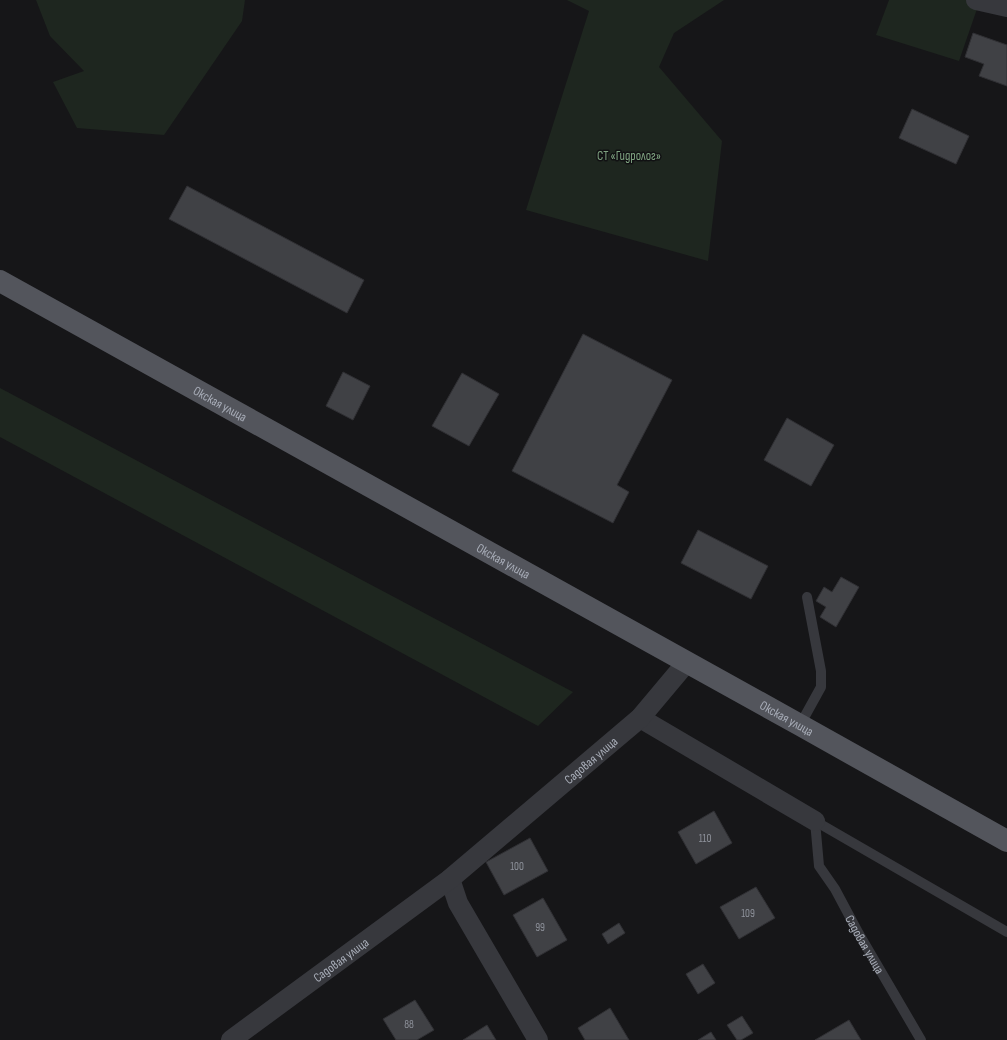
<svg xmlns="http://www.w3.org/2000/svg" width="1007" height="1040" viewBox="0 0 1007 1040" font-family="'Sofia Sans Condensed',sans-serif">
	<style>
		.green { fill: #1e261f }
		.building { fill: #404145; stroke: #303034 }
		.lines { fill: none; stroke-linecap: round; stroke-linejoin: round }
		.service { stroke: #37383d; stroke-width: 10 }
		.minor { stroke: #37383d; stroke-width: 20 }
		.primary { stroke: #53555c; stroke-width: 22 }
		.labels { text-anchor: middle; stroke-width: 3; stroke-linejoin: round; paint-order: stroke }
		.number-label { font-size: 11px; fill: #8e929b }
		.park-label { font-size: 13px; fill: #7fa381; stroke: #111113 }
		.street-label { font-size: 13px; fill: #a8adb8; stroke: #111113 }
	</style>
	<rect width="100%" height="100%" fill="#161618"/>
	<g class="green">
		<polygon points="36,0 245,0 242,21 164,135 77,128 53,82 84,71 50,36"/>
		<polygon points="567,0 724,0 674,33 659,67 722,141 708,261 526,210 589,11"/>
		<polygon points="889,0 1007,0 978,6 959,61 876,35"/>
		<polygon points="0,388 573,692 538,726 0,437"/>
	</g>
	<g class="building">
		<polygon points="973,33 1007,45 1007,86 979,76 984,64 965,57"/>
		<polygon points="912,109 969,136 956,164 899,138"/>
		<polygon points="187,186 364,280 347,313 169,219"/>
		<polygon points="583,334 672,380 617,485 629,492 613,523 512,471"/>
		<polygon points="343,372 370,386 353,420 326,406"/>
		<polygon points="462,373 499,394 469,446 432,426"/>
		<polygon points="787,418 834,445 811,486 764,460"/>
		<polygon points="698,530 768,566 751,599 681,563"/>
		<polygon points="841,577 859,587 836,627 820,617 826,607 816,601 824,587 832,592"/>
		<polygon points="714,811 732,843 696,864 678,832"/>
		<polygon points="530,838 548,871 504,895 486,862"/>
		<polygon points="756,887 775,918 739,939 720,907"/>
		<polygon points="543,898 567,940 537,957 513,915"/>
		<polygon points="619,923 625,933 608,944 602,934"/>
		<polygon points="703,964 715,983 698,994 686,974"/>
		<polygon points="415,1000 434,1030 417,1040 396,1040 383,1019"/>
		<polygon points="610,1008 629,1040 585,1040 578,1028"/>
		<polygon points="742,1016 753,1033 741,1040 737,1040 727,1025"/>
		<polygon points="849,1020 861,1040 815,1040"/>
		<polygon points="487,1025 496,1040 463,1040"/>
		<polygon points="711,1032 716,1040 698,1040"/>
	</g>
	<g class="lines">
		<g class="service">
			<polyline points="800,725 821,687 821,671 807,597"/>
			<path id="s1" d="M815,821l4,45 16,23 24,45 62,106"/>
			<polyline points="815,821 1007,932"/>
		</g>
		<g class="minor">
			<polyline points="976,0 1007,7"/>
			<polyline points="640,718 815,821"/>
			<polyline points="450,879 458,903 538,1040"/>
			<path id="s2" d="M231,1040l219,-161 190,-161 47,-56"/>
		</g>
		<path class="primary" id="s3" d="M0,281l800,444 207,116"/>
	</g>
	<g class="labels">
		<g class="number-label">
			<text x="705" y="842">110</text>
			<text x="517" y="870">100</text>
			<text x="748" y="917">109</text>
			<text x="540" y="931">99</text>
			<text x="409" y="1028">88</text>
		</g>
		<g class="park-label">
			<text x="629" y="160">СТ «Гидролог»</text>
		</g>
		<g class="street-label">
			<text dy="5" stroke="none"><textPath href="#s3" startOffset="252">Окская улица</textPath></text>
			<text dy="5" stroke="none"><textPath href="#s3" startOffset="576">Окская улица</textPath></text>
			<text dy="5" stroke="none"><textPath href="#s3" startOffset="900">Окская улица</textPath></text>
			<text dy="5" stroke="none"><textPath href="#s2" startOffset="456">Садовая улица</textPath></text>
			<text dy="5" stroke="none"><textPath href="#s1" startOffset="136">Садовая улица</textPath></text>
			<text dy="5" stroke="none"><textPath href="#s2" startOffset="136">Садовая улица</textPath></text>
		</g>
	</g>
</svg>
